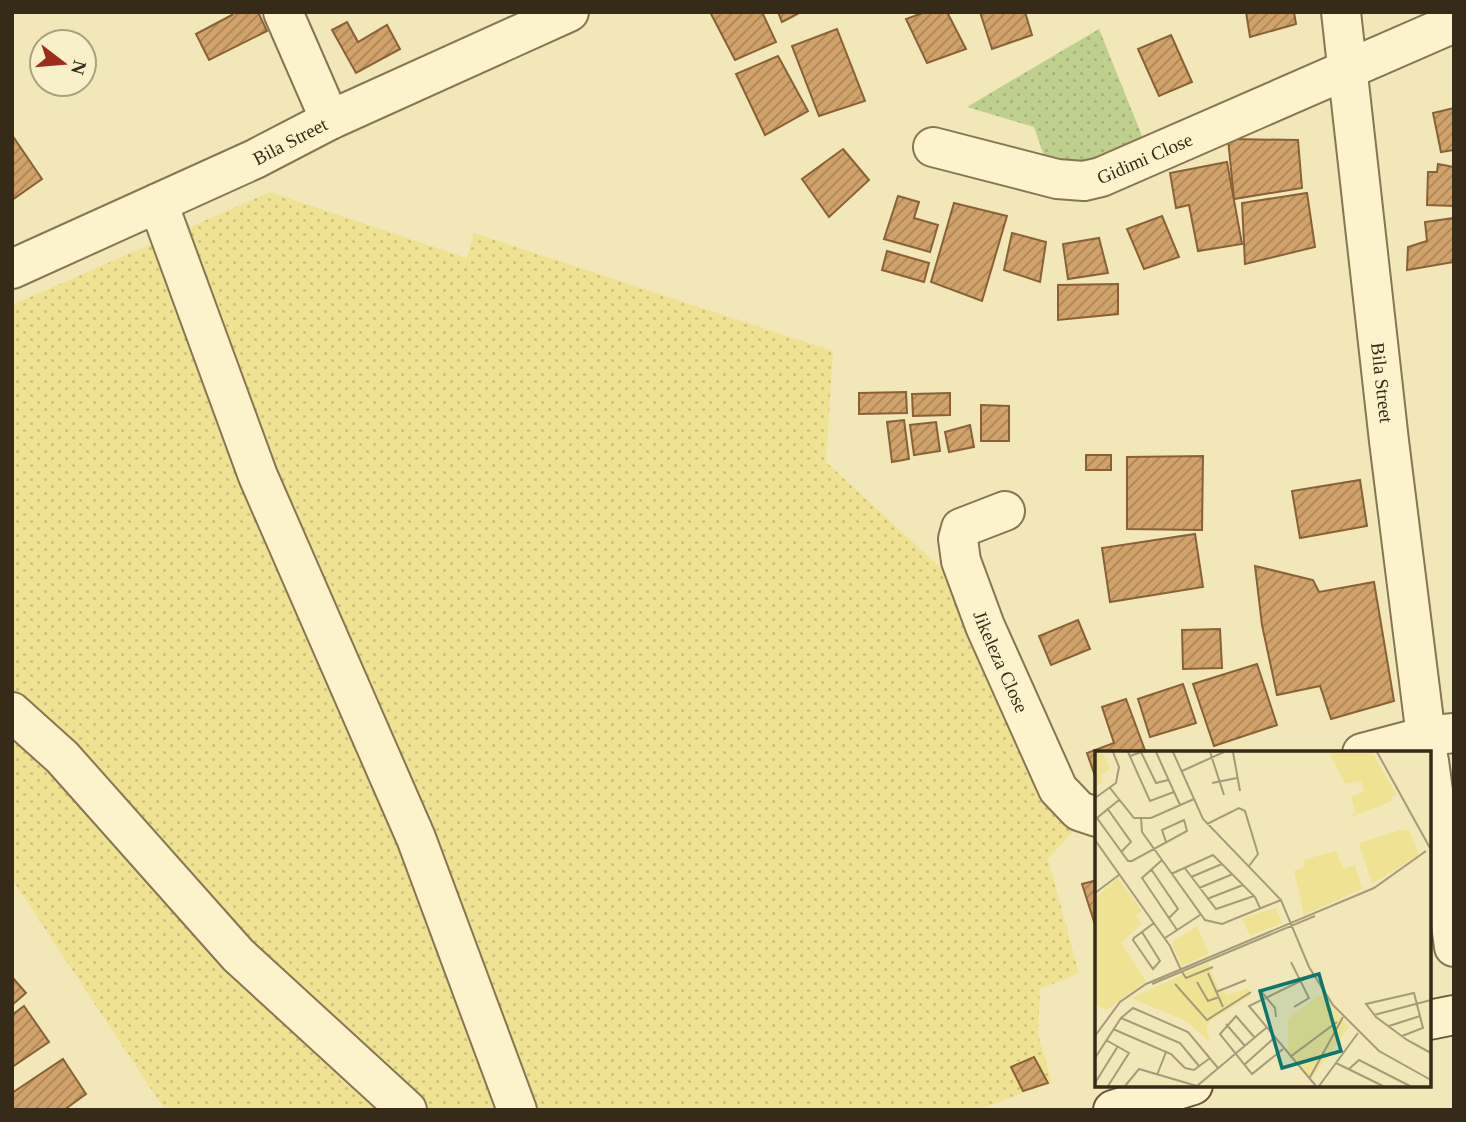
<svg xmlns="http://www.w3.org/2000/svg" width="1466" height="1122" viewBox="0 0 1466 1122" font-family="'Times New Roman',serif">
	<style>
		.sand { fill: url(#sand-dots) }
		.park { fill: url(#park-dots) }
		.building { fill: url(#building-hatch); stroke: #896137; stroke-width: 2 }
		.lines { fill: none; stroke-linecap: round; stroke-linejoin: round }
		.street-casing { stroke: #887553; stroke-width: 42 }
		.secondary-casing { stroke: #695636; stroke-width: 42 }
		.street { stroke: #fcf3cc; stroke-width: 38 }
		.secondary { stroke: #fcf3cc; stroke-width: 38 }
		.labels { text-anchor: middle; stroke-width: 5; stroke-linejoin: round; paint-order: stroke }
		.street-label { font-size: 19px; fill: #362a19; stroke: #f8f0c9 }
		.inset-road { fill: none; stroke: #a69b79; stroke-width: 2 }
		.view { fill: #0f766e; fill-opacity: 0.15; stroke: #0f766e; stroke-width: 3.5 }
		.inset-edge { fill: none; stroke: #362a19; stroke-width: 3.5 }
	</style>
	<defs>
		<pattern id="sand-dots" width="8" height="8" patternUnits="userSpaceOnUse" patternTransform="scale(1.75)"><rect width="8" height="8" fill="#f0e293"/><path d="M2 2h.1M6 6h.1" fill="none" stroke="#cec27e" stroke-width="1.8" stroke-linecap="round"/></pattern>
		<pattern id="park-dots" width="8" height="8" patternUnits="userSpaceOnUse" patternTransform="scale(1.75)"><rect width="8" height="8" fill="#bfcf8d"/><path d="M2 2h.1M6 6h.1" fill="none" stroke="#a5b279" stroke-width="1.8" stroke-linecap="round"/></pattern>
		<pattern id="building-hatch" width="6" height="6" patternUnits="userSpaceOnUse" patternTransform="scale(1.75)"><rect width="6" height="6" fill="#d2a26b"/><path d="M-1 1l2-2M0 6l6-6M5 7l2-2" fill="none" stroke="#ab8457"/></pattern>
	</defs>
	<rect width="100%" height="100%" fill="#f1e7b9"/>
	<polygon class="sand" points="270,192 467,258 474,233 833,351 826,462 942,569 1044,795 1077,827 1048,859 1079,973 1040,989 1038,1035 1052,1082 978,1110 165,1110 12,879 12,305"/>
	<polygon class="park" points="1099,29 1144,141 1075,171 1046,162 1034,127 967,107"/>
	<g class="building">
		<polygon points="231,12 258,12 267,31 209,60 196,34 232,15"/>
		<polygon points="710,12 762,12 776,42 735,60"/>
		<polygon points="778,12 801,12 782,22"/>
		<polygon points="925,12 947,12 966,49 927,63 906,19"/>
		<polygon points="980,12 1025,12 1032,35 992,49"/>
		<polygon points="1246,12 1294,12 1296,24 1250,37"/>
		<polygon points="347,22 358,42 387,25 400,49 356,73 332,30"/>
		<polygon points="837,29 865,101 819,116 792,46"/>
		<polygon points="1171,35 1192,82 1159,96 1138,49"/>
		<polygon points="778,56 808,111 765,135 736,74"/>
		<polygon points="1454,108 1454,150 1441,152 1433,113"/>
		<polygon points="12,135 42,179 12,200"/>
		<polygon points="1228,139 1298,140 1302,188 1234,199"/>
		<polygon points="843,149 869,180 829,217 802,179"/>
		<polygon points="1227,162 1242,244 1198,251 1189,205 1176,208 1170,173"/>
		<polygon points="1438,164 1454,167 1454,206 1427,205 1428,172 1437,172"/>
		<polygon points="1307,193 1315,247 1245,264 1242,203"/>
		<polygon points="898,196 919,202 914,218 938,225 930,252 884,239"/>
		<polygon points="954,203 1007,216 982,301 931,282"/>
		<polygon points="1162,216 1179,257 1144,269 1127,229"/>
		<polygon points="1454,218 1454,262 1407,270 1408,247 1427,241 1425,222"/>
		<polygon points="1012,233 1046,242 1040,282 1004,270"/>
		<polygon points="1099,238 1108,273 1068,279 1063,244"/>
		<polygon points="887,251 929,263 924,282 882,270"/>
		<polygon points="1118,284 1118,314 1058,320 1058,285"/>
		<polygon points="906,392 907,413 859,414 859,393"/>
		<polygon points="950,393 950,415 913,416 912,394"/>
		<polygon points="981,405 1009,406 1009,441 981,441"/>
		<polygon points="904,420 909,459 892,462 887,422"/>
		<polygon points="936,422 940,451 914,455 910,425"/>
		<polygon points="970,425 974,447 949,452 945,432"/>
		<rect x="1086" y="455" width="25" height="15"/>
		<polygon points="1203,456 1202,530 1127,529 1127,457"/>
		<polygon points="1360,480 1367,526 1300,538 1292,491"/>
		<polygon points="1195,534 1203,587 1110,602 1102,548"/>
		<polygon points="1255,566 1313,580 1319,592 1374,582 1394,701 1331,719 1320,686 1277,695 1262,625"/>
		<polygon points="1078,620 1090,649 1051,665 1039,636"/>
		<polygon points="1220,629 1222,668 1183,669 1182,630"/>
		<polygon points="1257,664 1277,725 1214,746 1193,684"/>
		<polygon points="1183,684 1196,723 1150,737 1138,699"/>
		<polygon points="1126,699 1146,753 1097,753 1096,779 1087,753 1114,743 1102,707"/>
		<polygon points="1097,880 1097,931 1082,884"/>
		<polygon points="12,977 26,993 12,1005"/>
		<polygon points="24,1006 49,1042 12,1067 12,1015"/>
		<polygon points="1034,1057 1048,1083 1023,1091 1011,1067"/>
		<polygon points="63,1059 86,1094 64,1110 12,1110 12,1093"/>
	</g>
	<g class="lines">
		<g class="street-casing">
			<g id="street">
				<polyline points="283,12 330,120"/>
				<path id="s1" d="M1341,12l48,429 39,312"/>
				<path id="s2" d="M933,147l124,32 27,2 17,-4 353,-154"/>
				<polyline points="158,203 258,476 416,838 517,1110"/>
				<path id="s3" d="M12,269l243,-110 75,-39 239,-108"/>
				<path id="s4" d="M1005,511l-44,17 -3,11 3,22 24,65 73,163 21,22 18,6"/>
				<polyline points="12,712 62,757 238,955 407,1110"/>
				<polyline points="1362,753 1426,736 1454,733"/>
				<polyline points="1429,761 1454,947"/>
			</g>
		</g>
		<g class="secondary-casing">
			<g id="secondary">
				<polyline points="1429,1020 1454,1015"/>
				<polyline points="1113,1110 1193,1085"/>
			</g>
		</g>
		<use href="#street" class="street"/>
		<use href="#secondary" class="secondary"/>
	</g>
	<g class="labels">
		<g class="street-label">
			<text dy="7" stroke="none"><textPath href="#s3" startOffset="306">Bila Street</textPath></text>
			<text dy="7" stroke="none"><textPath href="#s2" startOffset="220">Gidimi Close</textPath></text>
			<text dy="7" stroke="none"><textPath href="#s1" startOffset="373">Bila Street</textPath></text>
			<text dy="7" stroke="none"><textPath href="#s4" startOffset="189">Jikeleza Close</textPath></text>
		</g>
	</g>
	<g transform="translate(1095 751)">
		<rect width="336" height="336" fill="#f1e7b9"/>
		<path d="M0,1h7l8,17 -10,7 3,6 -8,6zM234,1h43l24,42 -5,2 1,5 -44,17 7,-5 -4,-17 13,-4 -3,-11 -16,3zM305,79h9l10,25 -47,29 -13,-41zM241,100l7,18 12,-4 7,24 -58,26 -10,-44 11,-4 -2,-7zM23,127l24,33 -6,4 5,9 -20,19 25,38 -39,29 -12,-6v-106zM181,157l6,15 -32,13 -8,-18zM102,175l12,28 -27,12 -11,-23zM113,212l10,25 10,7 20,-7 3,7 -41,26 -4,6 4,15 -24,-21 -55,-23zM222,245h6l26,31 -38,52 -23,-28v-32z" fill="#f0e293"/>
		<path class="inset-road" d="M33,1l22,49 24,-9M61,1l24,53M78,1l30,67 78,81 28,67 24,38 46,46 52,29M115,1l14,43M138,1l7,39M282,1l53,96M35,5l11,-4 15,31 12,-3M87,20l42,-19M117,32l25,-5M15,37l24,30h17l43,-19M0,47l21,-15 3,-16 -6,-15M24,49l-22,18 31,43h4l55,-30 -3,-11 -22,10 4,12M12,57l24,34 -10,10M46,67l1,14 63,88 17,4 59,-24M112,73l32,-16 6,3 13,43 -9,12M0,89l75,106 11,24M67,109l-20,18 35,52M89,116l32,42 38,-13M56,118l27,40 -9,9M76,123l42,-19 42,42 5,11M96,126l31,-13M104,137l34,-14M0,142l24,-18M112,148l36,-14M47,181l18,29 -7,8 -20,-29 1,-2 20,-15M70,187l35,-23M196,211l18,36 -15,9M87,221l4,6 27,-11M113,222l15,34M218,224l-64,31 67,80M102,231l11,19 11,-4M57,233l163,-68M80,233l32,36 44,-28M165,239l15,18 1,9M121,241l30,-12M279,264l57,-15M26,267l59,25 19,23M131,273l19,22M294,275l31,-10M18,278l58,25 14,14 9,2 16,-12M0,285l25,-34 26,-18 228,-96 52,-37M307,285l21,-8 -9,-35 -48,11 10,13 31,23 24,13M160,287l-19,-22 -16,18 32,40 31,-25M11,289l23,13 -21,33M195,306l47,-35M0,307l26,-40 12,-10 55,24 30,36M241,312l47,23M149,314l30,-27M254,318l10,-9 51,26M62,324l9,-23M214,328l34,-62M0,332l23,-37M30,335l14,-17 58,17M102,335l69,-58M224,335l39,-53"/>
		<path class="view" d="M224,223l22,77 -59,17 -22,-77z"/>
		<rect width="336" height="336" class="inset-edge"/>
	</g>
	<rect width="1466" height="1122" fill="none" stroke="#362a19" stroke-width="28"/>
	<g transform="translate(63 63) rotate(106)"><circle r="33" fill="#f8f0c9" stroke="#aaa183" stroke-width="2"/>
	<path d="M0-5L12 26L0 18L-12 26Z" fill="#9b2c1e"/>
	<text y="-10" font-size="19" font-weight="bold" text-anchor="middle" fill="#362a19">N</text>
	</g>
</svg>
